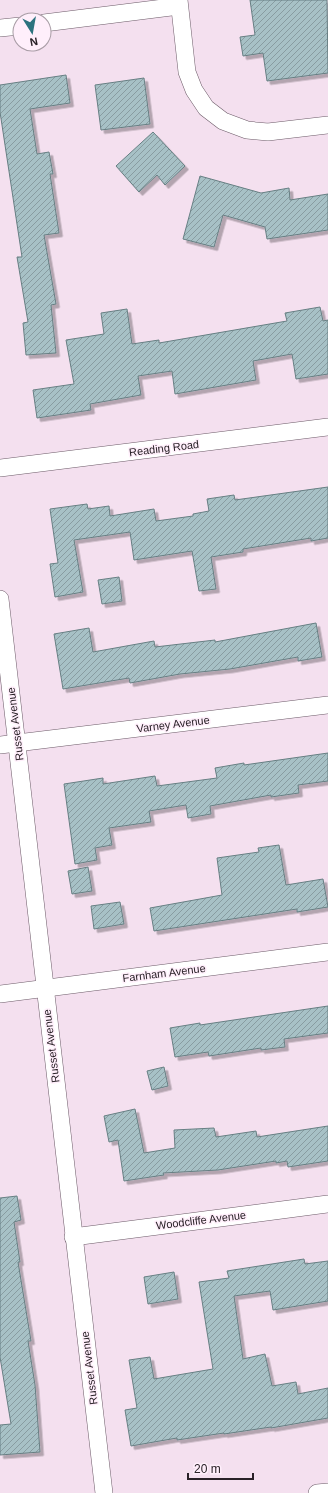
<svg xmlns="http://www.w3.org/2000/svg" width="328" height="1493" viewBox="0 0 328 1493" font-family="Helvetica,sans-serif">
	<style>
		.building { fill: url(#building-hatch); stroke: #677f83; filter: url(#shadow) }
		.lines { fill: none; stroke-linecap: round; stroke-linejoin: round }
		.street-casing { stroke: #6c5b68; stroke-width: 18 }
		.street { stroke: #fff; stroke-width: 17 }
		.labels { text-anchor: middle; stroke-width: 3; stroke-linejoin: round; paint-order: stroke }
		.street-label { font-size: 11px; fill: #292127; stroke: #ffeffb }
	</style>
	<defs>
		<pattern id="building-hatch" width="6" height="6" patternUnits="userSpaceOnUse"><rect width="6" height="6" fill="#a7c1c6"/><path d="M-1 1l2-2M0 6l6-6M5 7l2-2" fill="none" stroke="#889ca1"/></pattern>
		<filter id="shadow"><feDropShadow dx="3.5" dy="3.5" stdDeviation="0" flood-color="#0004"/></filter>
	</defs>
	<rect width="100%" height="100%" fill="#f4e0ef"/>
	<g class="building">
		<polygon points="250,0 327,0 328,73 267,81 263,53 243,56 240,37 255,35"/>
		<polygon points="66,75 70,103 30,109 37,154 49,152 53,174 50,174 59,233 44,235 56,304 51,305 56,353 26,355 23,323 28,322 17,257 22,257 0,112 0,85"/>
		<polygon points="144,78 150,124 101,130 95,85"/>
		<polygon points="153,132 185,166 165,185 157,175 139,192 116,166"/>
		<polygon points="200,176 261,193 289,188 290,200 328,194 328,230 267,239 265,227 223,215 214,247 183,239"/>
		<polygon points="320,307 323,321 328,320 328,374 296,379 292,354 253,361 256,380 175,394 172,371 138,376 141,395 90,404 91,410 37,418 33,390 74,384 66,340 104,334 101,313 127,309 132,344 159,340 159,343 287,321 285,313"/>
		<polygon points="328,487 328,538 311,541 311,538 243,549 243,552 211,557 216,589 199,591 192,551 134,560 130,532 74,540 83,592 55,597 50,564 58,563 50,509 87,504 88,509 109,506 110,516 154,509 156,521 193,516 193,514 209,511 207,499 234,495 235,500"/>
		<polygon points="119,577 122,601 102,604 98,580"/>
		<polygon points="316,623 322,657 298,661 298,657 230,669 180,674 130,683 129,678 63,689 54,634 89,628 93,652 154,641 155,647 215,640 215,642"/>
		<polygon points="328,753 328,781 298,785 299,793 271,797 271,795 210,806 211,814 188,818 186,805 149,811 151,822 109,828 112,845 95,848 97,860 75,864 64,784 103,778 103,784 155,776 157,786 217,778 215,768 244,763 244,765"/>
		<polygon points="279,845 286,885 323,879 328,907 297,912 297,909 154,931 150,908 222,895 217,858 259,852 258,848"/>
		<polygon points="88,867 92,891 72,894 68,871"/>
		<polygon points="120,902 124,924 94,929 91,906"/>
		<polygon points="328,1006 328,1033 284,1039 285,1047 261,1050 261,1048 209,1056 208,1052 175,1057 170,1028 200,1023 200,1025"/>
		<polygon points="164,1067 168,1086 152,1090 147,1071"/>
		<polygon points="135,1109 144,1153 175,1148 174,1130 214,1128 216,1137 256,1131 257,1137 328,1126 328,1161 288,1167 287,1161 276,1163 276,1161 218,1170 163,1173 164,1175 124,1181 118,1140 109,1142 104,1116"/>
		<polygon points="17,1196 21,1220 14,1222 20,1262 18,1262 31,1341 28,1341 35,1385 40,1452 0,1455 0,1425 11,1424 0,1357 0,1198"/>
		<polygon points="304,1259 305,1264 328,1261 328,1301 273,1310 270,1291 234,1296 243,1359 265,1354 272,1386 296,1382 298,1394 328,1388 328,1418 271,1428 271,1427 224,1434 224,1433 177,1440 177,1438 131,1446 125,1410 137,1408 129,1360 150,1357 154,1379 213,1369 199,1282 229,1278 227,1271"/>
		<polygon points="174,1272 178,1299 148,1304 144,1277"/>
	</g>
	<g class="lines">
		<g class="street-casing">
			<g id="street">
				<polyline points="179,0 187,72 194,90 206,108 223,121 247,130 268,132 328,125"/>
				<polyline points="44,23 179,6"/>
				<polyline points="0,28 20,26"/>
				<polyline points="0,468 328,427"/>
				<polyline points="0,599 104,1493"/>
				<polyline points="0,745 328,705"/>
				<polyline points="0,994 328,952"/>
				<polyline points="73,1237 328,1204"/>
				<polyline points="317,1493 328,1492"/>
			</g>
		</g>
		<use href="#street" class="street"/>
	</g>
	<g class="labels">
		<g class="street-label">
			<text transform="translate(164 448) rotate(-7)" y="4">Reading Road</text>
			<text transform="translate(15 724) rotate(-97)" y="4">Russet Avenue</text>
			<text transform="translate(173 724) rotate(-7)" y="4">Varney Avenue</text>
			<text transform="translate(164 973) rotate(-7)" y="4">Farnham Avenue</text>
			<text transform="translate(51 1046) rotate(-97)" y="4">Russet Avenue</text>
			<text transform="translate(201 1220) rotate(-7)" y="4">Woodcliffe Avenue</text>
			<text transform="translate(89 1368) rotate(-97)" y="4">Russet Avenue</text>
		</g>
	</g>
	<g transform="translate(32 32) rotate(169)"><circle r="19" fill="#ffeffb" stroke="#a99da6"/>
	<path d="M0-3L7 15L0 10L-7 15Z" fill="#2c737f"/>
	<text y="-6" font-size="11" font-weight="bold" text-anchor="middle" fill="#292127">N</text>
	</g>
	<path d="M188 1473v6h65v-6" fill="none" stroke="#292127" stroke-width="2"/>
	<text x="194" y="1473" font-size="12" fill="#292127" stroke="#ffeffb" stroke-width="3" paint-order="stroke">20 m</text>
</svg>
